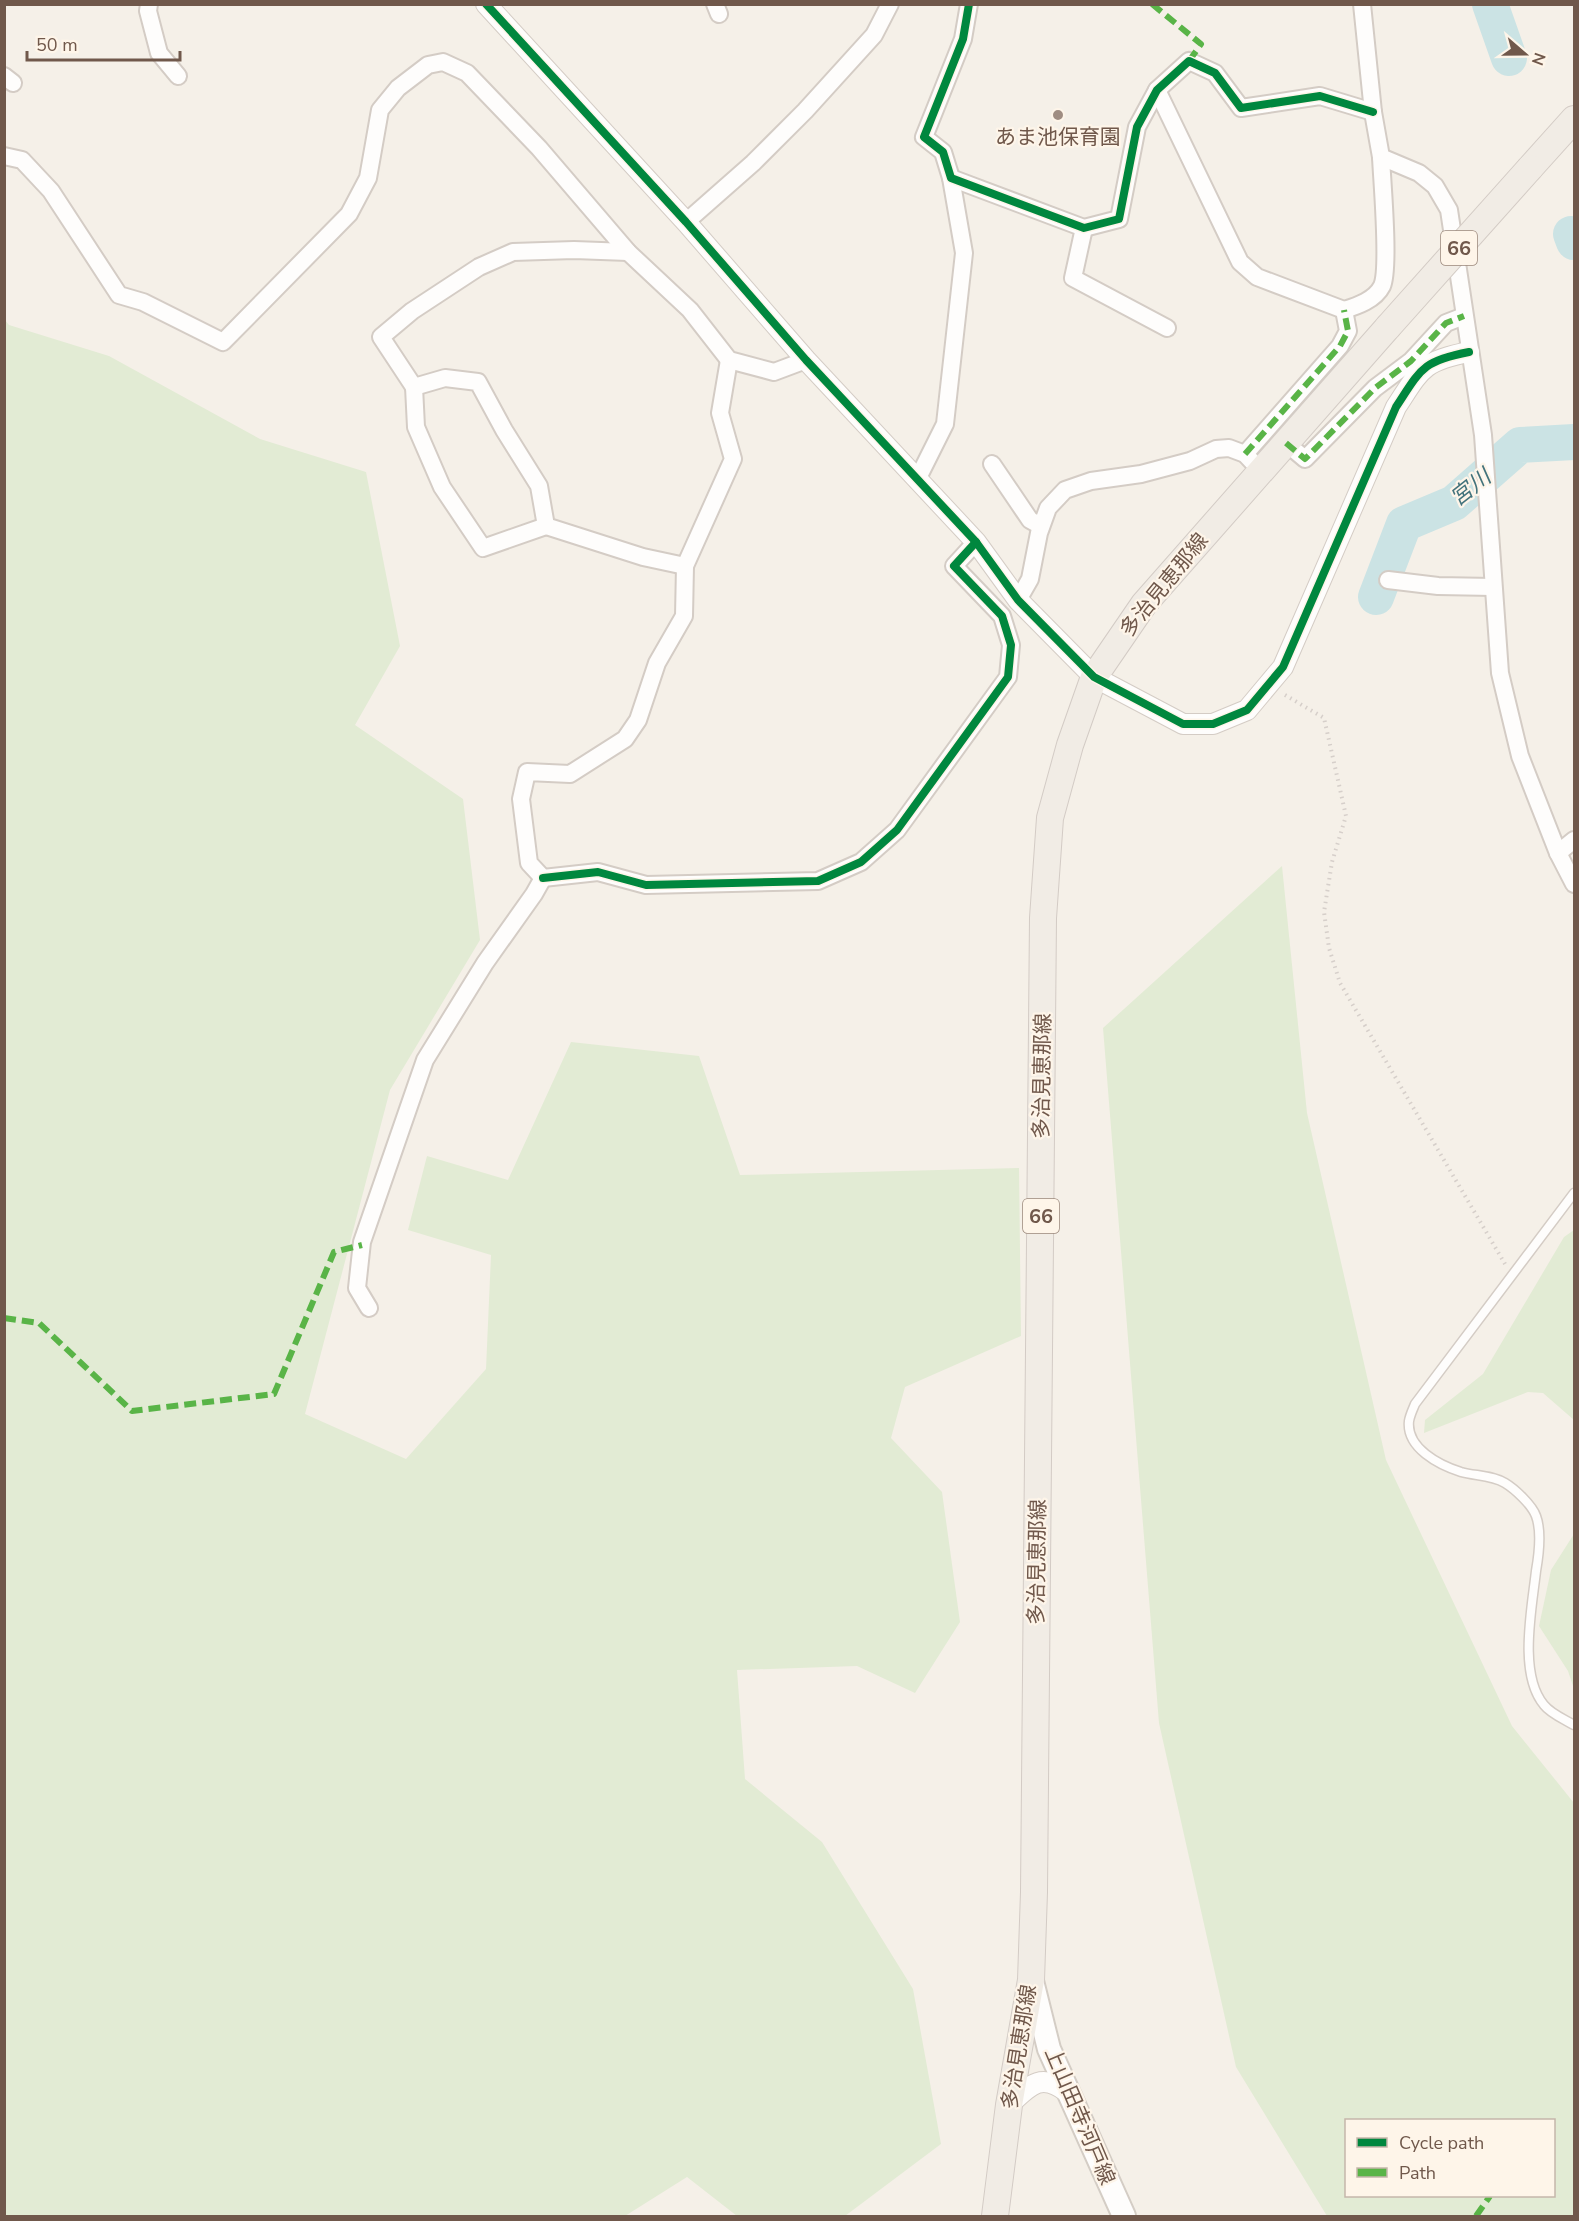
<svg xmlns="http://www.w3.org/2000/svg" width="1579" height="2221" viewBox="0 0 1579 2221" font-family="'Nunito Sans','Noto Sans JP',sans-serif">
	<style>
		.green { fill: #e2ebd4; fill-rule: evenodd }
		.lines { fill: none; stroke-linecap: round; stroke-linejoin: round }
		.river { stroke: #cbe3e4; stroke-width: 36 }
		.service-casing { stroke: #d4ccc5; stroke-width: 11 }
		.minor-casing { stroke: #d4ccc5; stroke-width: 20 }
		.tertiary-casing { stroke: #d4ccc5; stroke-width: 22 }
		.secondary-casing { stroke: #d4cdc5; stroke-width: 26 }
		.primary-casing { stroke: #d3cbc5; stroke-width: 28 }
		.path { stroke: #d6cfca; stroke-width: 4; stroke-dasharray: 1.5 4.5; stroke-linecap: butt }
		.service { stroke: #fefdfc; stroke-width: 8 }
		.minor { stroke: #fefdfc; stroke-width: 16 }
		.tertiary { stroke: #fefdfc; stroke-width: 20 }
		.secondary { stroke: #fefdfc; stroke-width: 22 }
		.primary { stroke: #f1ece5; stroke-width: 26 }
		.primary-bridge-casing { stroke: #d3cbc5; stroke-width: 28; stroke-linecap: butt }
		.primary-bridge { stroke: #f1ece5; stroke-width: 26 }
		.quiet { stroke: #59b447; stroke-width: 6; stroke-dasharray: 12 6; stroke-linecap: butt }
		.cycleway-casing { stroke: #fef5e9; stroke-width: 11 }
		.cycleway { stroke: #00873e; stroke-width: 8 }
		.poi-dot { fill: #9f8d82; stroke: #fef5e9; stroke-width: 2 }
		.labels { text-anchor: middle; stroke-width: 4.5; stroke-linejoin: round; paint-order: stroke }
		.shield { fill: #fef5e9; stroke: #9b877a; stroke-width: 1.5 }
		.shield-label { font-size: 20px; font-weight: bold; fill: #70584b }
		.poi-label { font-size: 21px; fill: #70584b; stroke: #fef5e9 }
		.street-label { font-size: 21px; fill: #70584b; stroke: #fef5e9 }
		.water-label { font-size: 22px; font-style: italic; fill: #43737c; stroke: #fef5e9 }
	</style>
	<rect width="100%" height="100%" fill="#f5f0e8"/>
	<g class="green">
		<polygon points="5,320 9,325 109,356 260,439 366,472 400,646 355,725 463,799 480,940 390,1090 305,1414 406,1459 486,1369 491,1255 408,1230 427,1156 508,1180 571,1042 699,1056 740,1175 1019,1168 1021,1336 905,1387 891,1438 942,1492 960,1622 915,1693 857,1666 737,1670 745,1779 822,1842 913,1989 941,2144 845,2216 737,2216 687,2177 625,2216 5,2216"/>
		<path d="M1282,866l25,247 79,347 126,266 62,77v413h-247l-91,-149 -77,-344 -56,-695zM1346,2120h208v76h-208z"/>
		<polygon points="1574,1230 1574,1420 1543,1393 1528,1392 1424,1433 1425,1420 1483,1374 1564,1237"/>
		<polygon points="1574,1534 1574,1689 1568,1671 1539,1626 1551,1570"/>
	</g>
	<g class="lines">
		<g class="river">
			<polyline points="1490,4 1509,58"/>
			<polyline points="1571,234 1574,242"/>
			<polyline points="1376,597 1404,524 1454,503 1520,445 1574,442"/>
		</g>
		<g class="service-casing">
			<path id="service" d="M1574,1193l-159,211c-2,5 -5,11 -6,17 -3,27 30,44 52,51 14,4 31,3 44,11 10,6 27,22 31,33 6,16 3,38 0,55 -4,37 -18,103 8,134 7,9 20,14 30,20"/>
		</g>
		<g class="minor-casing">
			<g id="minor">
				<polyline points="149,4 148,11 159,53 178,76"/>
				<polyline points="715,4 719,14"/>
				<polyline points="969,4 963,39 924,137 943,152 951,178 1084,228 1119,219 1137,127 1157,90 1189,61 1215,73 1241,108 1320,96 1373,112"/>
				<polyline points="1362,4 1373,112 1381,157 1419,173 1435,186 1449,210 1483,435 1500,673 1520,756 1558,853 1574,884"/>
				<polyline points="4,76 13,83"/>
				<path d="M1157,90l83,172 17,15 87,33c13,-4 31,-10 38,-24 8,-18 0,-105 -1,-129"/>
				<polyline points="4,156 22,160 51,191 119,295 143,302 223,342 349,214 368,178 380,110 398,88 428,65 443,62 467,73 539,148 628,252 690,310 729,360 774,372 806,360"/>
				<polyline points="686,222 753,163 805,111 874,35 890,4"/>
				<polyline points="1084,228 1073,278 1167,328"/>
				<polyline points="628,252 574,250 513,252 479,267 412,311 381,337 414,387 445,378 478,382 504,430 539,486 546,526 643,557 685,566"/>
				<polyline points="414,387 416,427 442,487 483,548 546,526"/>
				<polyline points="1286,443 1305,459 1375,388 1411,361 1446,323 1464,316"/>
				<polyline points="1245,454 1340,346 1348,331 1344,310"/>
				<polyline points="992,464 1030,520 1041,526"/>
				<polyline points="917,480 945,424 964,253 951,178"/>
				<polyline points="1388,580 1438,586 1493,587"/>
				<polyline points="1018,600 1030,579 1039,533 1048,508 1065,490 1091,481 1141,474 1190,461 1216,449 1229,448 1245,454 1261,471"/>
				<polyline points="1558,853 1574,840"/>
				<polyline points="543,878 598,872 646,885 818,881 861,862 897,830 1008,677 1011,645 1002,616 954,566 976,542"/>
				<polyline points="543,878 529,863 521,799 527,772 570,774 625,739 638,720 657,663 684,616 685,566 733,459 720,413 729,360"/>
				<polyline points="369,1308 357,1288 362,1242 425,1060 485,963 534,894 543,878"/>
			</g>
		</g>
		<g class="tertiary-casing">
			<g id="tertiary">
				<path d="M486,4l200,218 120,138 170,182 42,58 76,77 89,47h30l34,-14 36,-43 113,-260c25,-38 26,-46 73,-55"/>
				<path d="M1009,2105c21,-20 32,-33 58,-13"/>
			</g>
		</g>
		<g class="secondary-casing">
			<polyline id="secondary" points="1032,1981 1049,2049 1124,2216"/>
		</g>
		<g class="primary-casing">
			<g id="primary">
				<polyline points="1530,168 1574,119"/>
				<polyline points="995,2216 1009,2105 1031,1980 1034,1892 1043,918 1050,818 1070,745 1094,677 1144,604 1388,327"/>
			</g>
		</g>
		<polyline class="path" points="1285,695 1324,718 1346,816 1332,862 1324,912 1329,948 1340,983 1505,1264"/>
		<use href="#service" class="service"/>
		<use href="#minor" class="minor"/>
		<use href="#tertiary" class="tertiary"/>
		<use href="#secondary" class="secondary"/>
		<use href="#primary" class="primary"/>
		<g class="primary-bridge-casing">
			<polyline id="primary-bridge" points="1388,327 1530,168"/>
		</g>
		<use href="#primary-bridge" class="primary-bridge"/>
		<g class="quiet">
			<polyline points="1152,4 1201,44 1189,61"/>
			<polyline points="1286,443 1305,459 1375,388 1411,361 1446,323 1464,316"/>
			<polyline points="1245,454 1340,346 1348,331 1344,310"/>
			<polyline points="4,1318 39,1323 132,1411 274,1394 334,1252 362,1245"/>
			<polyline points="1476,2216 1490,2196"/>
		</g>
		<g class="cycleway-casing">
			<g id="cycleway">
				<path d="M486,4l200,218 120,138 170,182 42,58 76,77 89,47h30l34,-14 36,-43 113,-260c25,-38 26,-46 73,-55"/>
				<polyline points="969,4 963,39 924,137 943,152 951,178 1084,228 1119,219 1137,127 1157,90 1189,61 1215,73 1241,108 1320,96 1373,112"/>
				<polyline points="543,878 598,872 646,885 818,881 861,862 897,830 1008,677 1011,645 1002,616 954,566 976,542"/>
			</g>
		</g>
		<use href="#cycleway" class="cycleway"/>
	</g>
	<circle class="poi-dot" cx="1058" cy="115" r="6"/>
	<g class="labels">
		<g class="shield">
			<rect x="1441" y="231" width="36" height="34" rx="4.5"/>
			<rect x="1023" y="1199" width="36" height="34" rx="4.5"/>
		</g>
		<g class="shield-label">
			<text x="1459" y="255">66</text>
			<text x="1041" y="1223">66</text>
		</g>
		<g class="poi-label">
			<text x="1058" y="144">あま池保育園</text>
		</g>
		<g class="street-label">
			<text transform="translate(1164 585) rotate(-51)" y="7">多治見恵那線</text>
			<text transform="translate(1042 1076) rotate(-89)" y="7">多治見恵那線</text>
			<text transform="translate(1037 1562) rotate(-89)" y="7">多治見恵那線</text>
			<text transform="translate(1019 2047) rotate(-81)" y="7">多治見恵那線</text>
			<text transform="translate(1080 2116) rotate(67)" y="7">上山田寺河戸線</text>
		</g>
		<g class="water-label">
			<text transform="translate(1470 487) rotate(-38)" y="8">宮川</text>
		</g>
	</g>
	<rect width="1579" height="2221" fill="none" stroke="#70584b" stroke-width="12"/>
	<rect x="1345" y="2119" width="210" height="78" fill="#fef5e9" stroke="#c5b6aa" stroke-width="1.5"/>
	<rect x="1357" y="2138" width="30" height="9" fill="#00873e" stroke="#c5b6aa" stroke-width="1.5"/>
	<text x="1399" y="2149" font-size="18" fill="#70584b">Cycle path</text>
	<rect x="1357" y="2168" width="30" height="9" fill="#59b447" stroke="#c5b6aa" stroke-width="1.5"/>
	<text x="1399" y="2179" font-size="18" fill="#70584b">Path</text>
	<g transform="translate(1525 54) rotate(110)" stroke="#fef5e9" stroke-width="4.5" paint-order="stroke">
	<path d="M0-4.5L10 22L0 15L-10 22Z" fill="#70584b"/>
	<text y="-9" font-size="16" font-weight="bold" text-anchor="middle" fill="#70584b">N</text>
	</g>
	<path d="M27 51v9h153v-9" fill="none" stroke="#70584b" stroke-width="3"/>
	<text x="36" y="51" font-size="18" fill="#70584b" stroke="#fef5e9" stroke-width="4.5" paint-order="stroke">50 m</text>
</svg>
